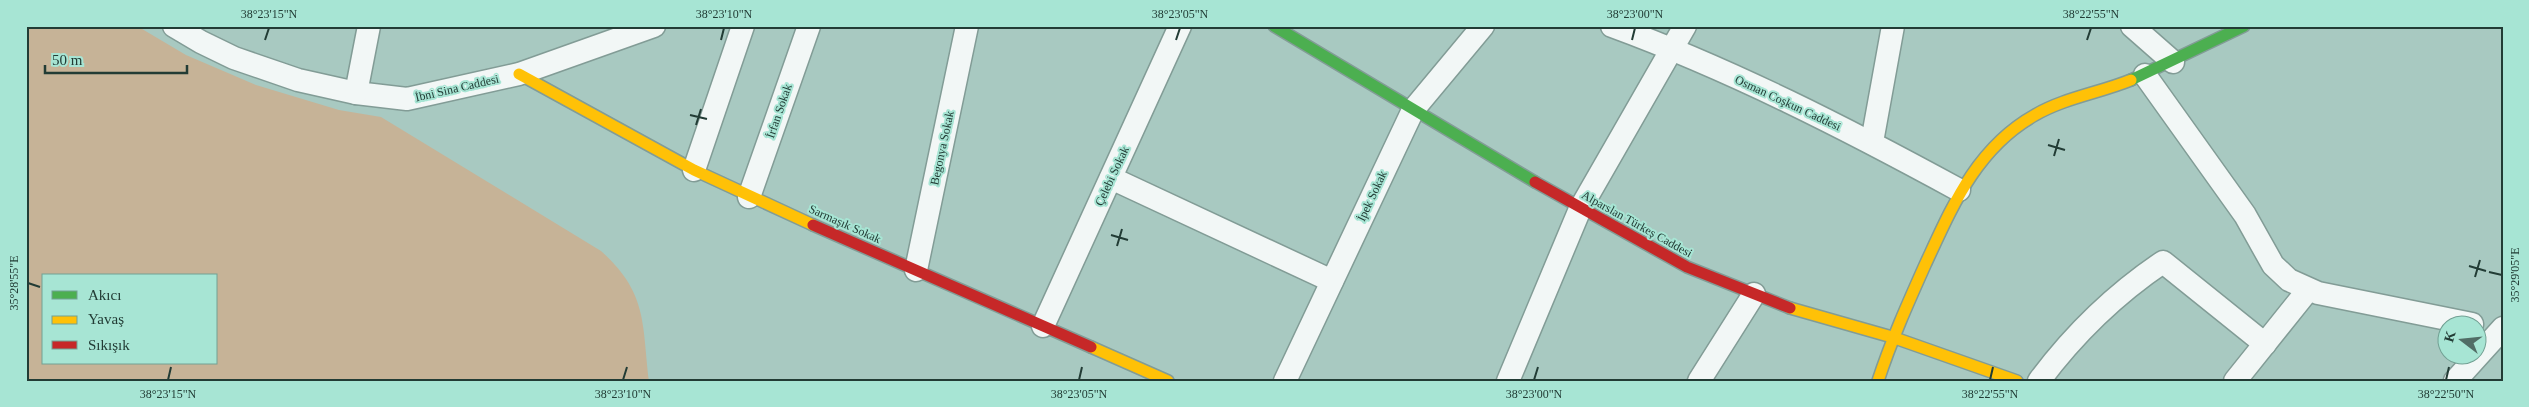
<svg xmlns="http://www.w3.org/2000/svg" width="2529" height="407" viewBox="0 0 2529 407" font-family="Georgia,serif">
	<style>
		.green { fill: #c6b397; fill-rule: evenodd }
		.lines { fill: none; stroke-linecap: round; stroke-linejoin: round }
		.street-casing { stroke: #829c96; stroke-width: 25 }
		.fast-casing { stroke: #829c96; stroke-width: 14 }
		.slow-casing { stroke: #829c96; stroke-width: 14 }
		.jam-casing { stroke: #829c96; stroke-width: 14 }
		.street { stroke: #f2f7f6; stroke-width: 22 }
		.fast { stroke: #4caf50; stroke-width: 11 }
		.slow { stroke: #ffc107; stroke-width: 11 }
		.jam { stroke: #c62828; stroke-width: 11 }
		.ticks { fill: none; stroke: #223c35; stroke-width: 2 }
		.labels { text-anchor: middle; stroke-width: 4; stroke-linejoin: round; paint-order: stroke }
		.street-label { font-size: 12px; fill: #223c35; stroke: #a7e5d4 }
		.neatline { fill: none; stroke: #223c35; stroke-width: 2 }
		.ticks-label { font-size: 12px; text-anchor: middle; fill: #223c35 }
	</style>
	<rect width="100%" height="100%" fill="#a8c9c1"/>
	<path class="green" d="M26,26h111l49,29 70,30 83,25 42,7 220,134c47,42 41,73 48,130h-623zM44,276h172v87h-172z"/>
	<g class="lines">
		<g class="street-casing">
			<g id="street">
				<polyline points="174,26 201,42 234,58 298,80 356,93 407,99 519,74 654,26"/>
				<path d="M1612,26c120,44 235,103 347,164"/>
				<polyline points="2132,26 2173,62"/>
				<polyline points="2145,75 2245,215 2273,265 2289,280 2318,293 2472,324"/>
				<polyline points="356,93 369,26"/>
				<polyline points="1872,142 1893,26"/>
				<polyline points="694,170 743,26"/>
				<polyline points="1111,178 1332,281"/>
				<polyline points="749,197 809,26"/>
				<polyline points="916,270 967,26"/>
				<polyline points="1043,326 1180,26"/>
				<polyline points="1285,381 1413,110 1483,26"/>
				<polyline points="1508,381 1580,209 1685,26"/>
				<polyline points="1699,381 1754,294"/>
				<path d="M2039,381c35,-47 75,-86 124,-119l102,82"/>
				<polyline points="2235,381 2308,290"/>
				<polyline points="2455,381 2503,328"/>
			</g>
		</g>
		<g class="fast-casing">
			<g id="fast">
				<polyline points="1274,26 1535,182"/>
				<polyline points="2131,80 2244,26"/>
			</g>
		</g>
		<g class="slow-casing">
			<g id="slow">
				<polyline points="519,74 694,170 813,225"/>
				<polyline points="1790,308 1892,337 2017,381"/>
				<polyline points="1091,347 1168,381"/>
				<path d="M1878,381c13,-40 30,-78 47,-116 27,-58 51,-117 110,-150 29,-17 64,-22 96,-35"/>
			</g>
		</g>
		<g class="jam-casing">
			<g id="jam">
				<polyline points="1535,182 1687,267 1790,308"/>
				<polyline points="813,225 1091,347"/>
			</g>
		</g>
		<use href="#street" class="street"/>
		<use href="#fast" class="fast"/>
		<use href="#slow" class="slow"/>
		<use href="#jam" class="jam"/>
	</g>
	<path class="ticks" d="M265,40l4,-12M721,40l3,-12M1176,40l4,-12M1632,40l3,-12M2087,40l4,-12M690,115l17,4M696,125l5,-16M2048,145l17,5M2054,156l5,-17M1111,235l17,5M1117,246l5,-17M2469,266l17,5M2489,272l13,3M2475,277l5,-17M28,283l12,4M168,380l3,-13M623,380l4,-13M1079,380l3,-13M1534,380l4,-13M1990,380l3,-13M2446,380l3,-13"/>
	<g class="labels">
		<g class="street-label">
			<text transform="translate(457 88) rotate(-13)" y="4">İbni Sina Caddesi</text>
			<text transform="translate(1788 103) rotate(25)" y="4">Osman Coşkun Caddesi</text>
			<text transform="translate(779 111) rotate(-71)" y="4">İrfan Sokak</text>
			<text transform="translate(942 148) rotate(-78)" y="4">Begonya Sokak</text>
			<text transform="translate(1112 176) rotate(-65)" y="4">Çelebi Sokak</text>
			<text transform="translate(1372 196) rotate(-65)" y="4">İpek Sokak</text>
			<text transform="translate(845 224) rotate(24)" y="4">Sarmaşık Sokak</text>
			<text transform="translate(1637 224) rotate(29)" y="4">Alparslan Türkeş Caddesi</text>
		</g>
	</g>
	<rect width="2529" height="407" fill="none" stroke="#a7e5d4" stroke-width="55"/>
	<rect x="42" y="274" width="175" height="90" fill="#a7e5d4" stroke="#72a194"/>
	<rect x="52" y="291" width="25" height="8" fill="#4caf50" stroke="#72a194"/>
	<text x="88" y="300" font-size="15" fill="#223c35">Akıcı</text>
	<rect x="52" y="316" width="25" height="8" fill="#ffc107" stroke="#72a194"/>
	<text x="88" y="324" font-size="15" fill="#223c35">Yavaş</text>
	<rect x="52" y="341" width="25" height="8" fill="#c62828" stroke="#72a194"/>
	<text x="88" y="350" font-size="15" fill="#223c35">Sıkışık</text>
	<g transform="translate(2462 340) rotate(286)"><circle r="24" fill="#a7e5d4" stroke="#72a194"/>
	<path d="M0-4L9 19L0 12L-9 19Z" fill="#516d66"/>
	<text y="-8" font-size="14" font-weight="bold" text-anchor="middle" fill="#223c35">K</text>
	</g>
	<path d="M45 65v8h142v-8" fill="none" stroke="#223c35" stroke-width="2.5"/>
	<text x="52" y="65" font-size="15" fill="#223c35" stroke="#a7e5d4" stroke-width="4" paint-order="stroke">50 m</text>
	<rect x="28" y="28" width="2474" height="352" class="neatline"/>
	<g class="ticks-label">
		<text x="269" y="18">38°23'15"N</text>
		<text x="724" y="18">38°23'10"N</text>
		<text x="1180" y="18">38°23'05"N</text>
		<text x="1635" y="18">38°23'00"N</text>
		<text x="2091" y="18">38°22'55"N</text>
		<text transform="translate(2515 275) rotate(-90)" y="4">35°29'05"E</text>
		<text transform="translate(14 283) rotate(-90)" y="4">35°28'55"E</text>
		<text x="168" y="398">38°23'15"N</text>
		<text x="623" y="398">38°23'10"N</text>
		<text x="1079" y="398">38°23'05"N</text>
		<text x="1534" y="398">38°23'00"N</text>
		<text x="1990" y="398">38°22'55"N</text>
		<text x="2446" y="398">38°22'50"N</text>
	</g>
</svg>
